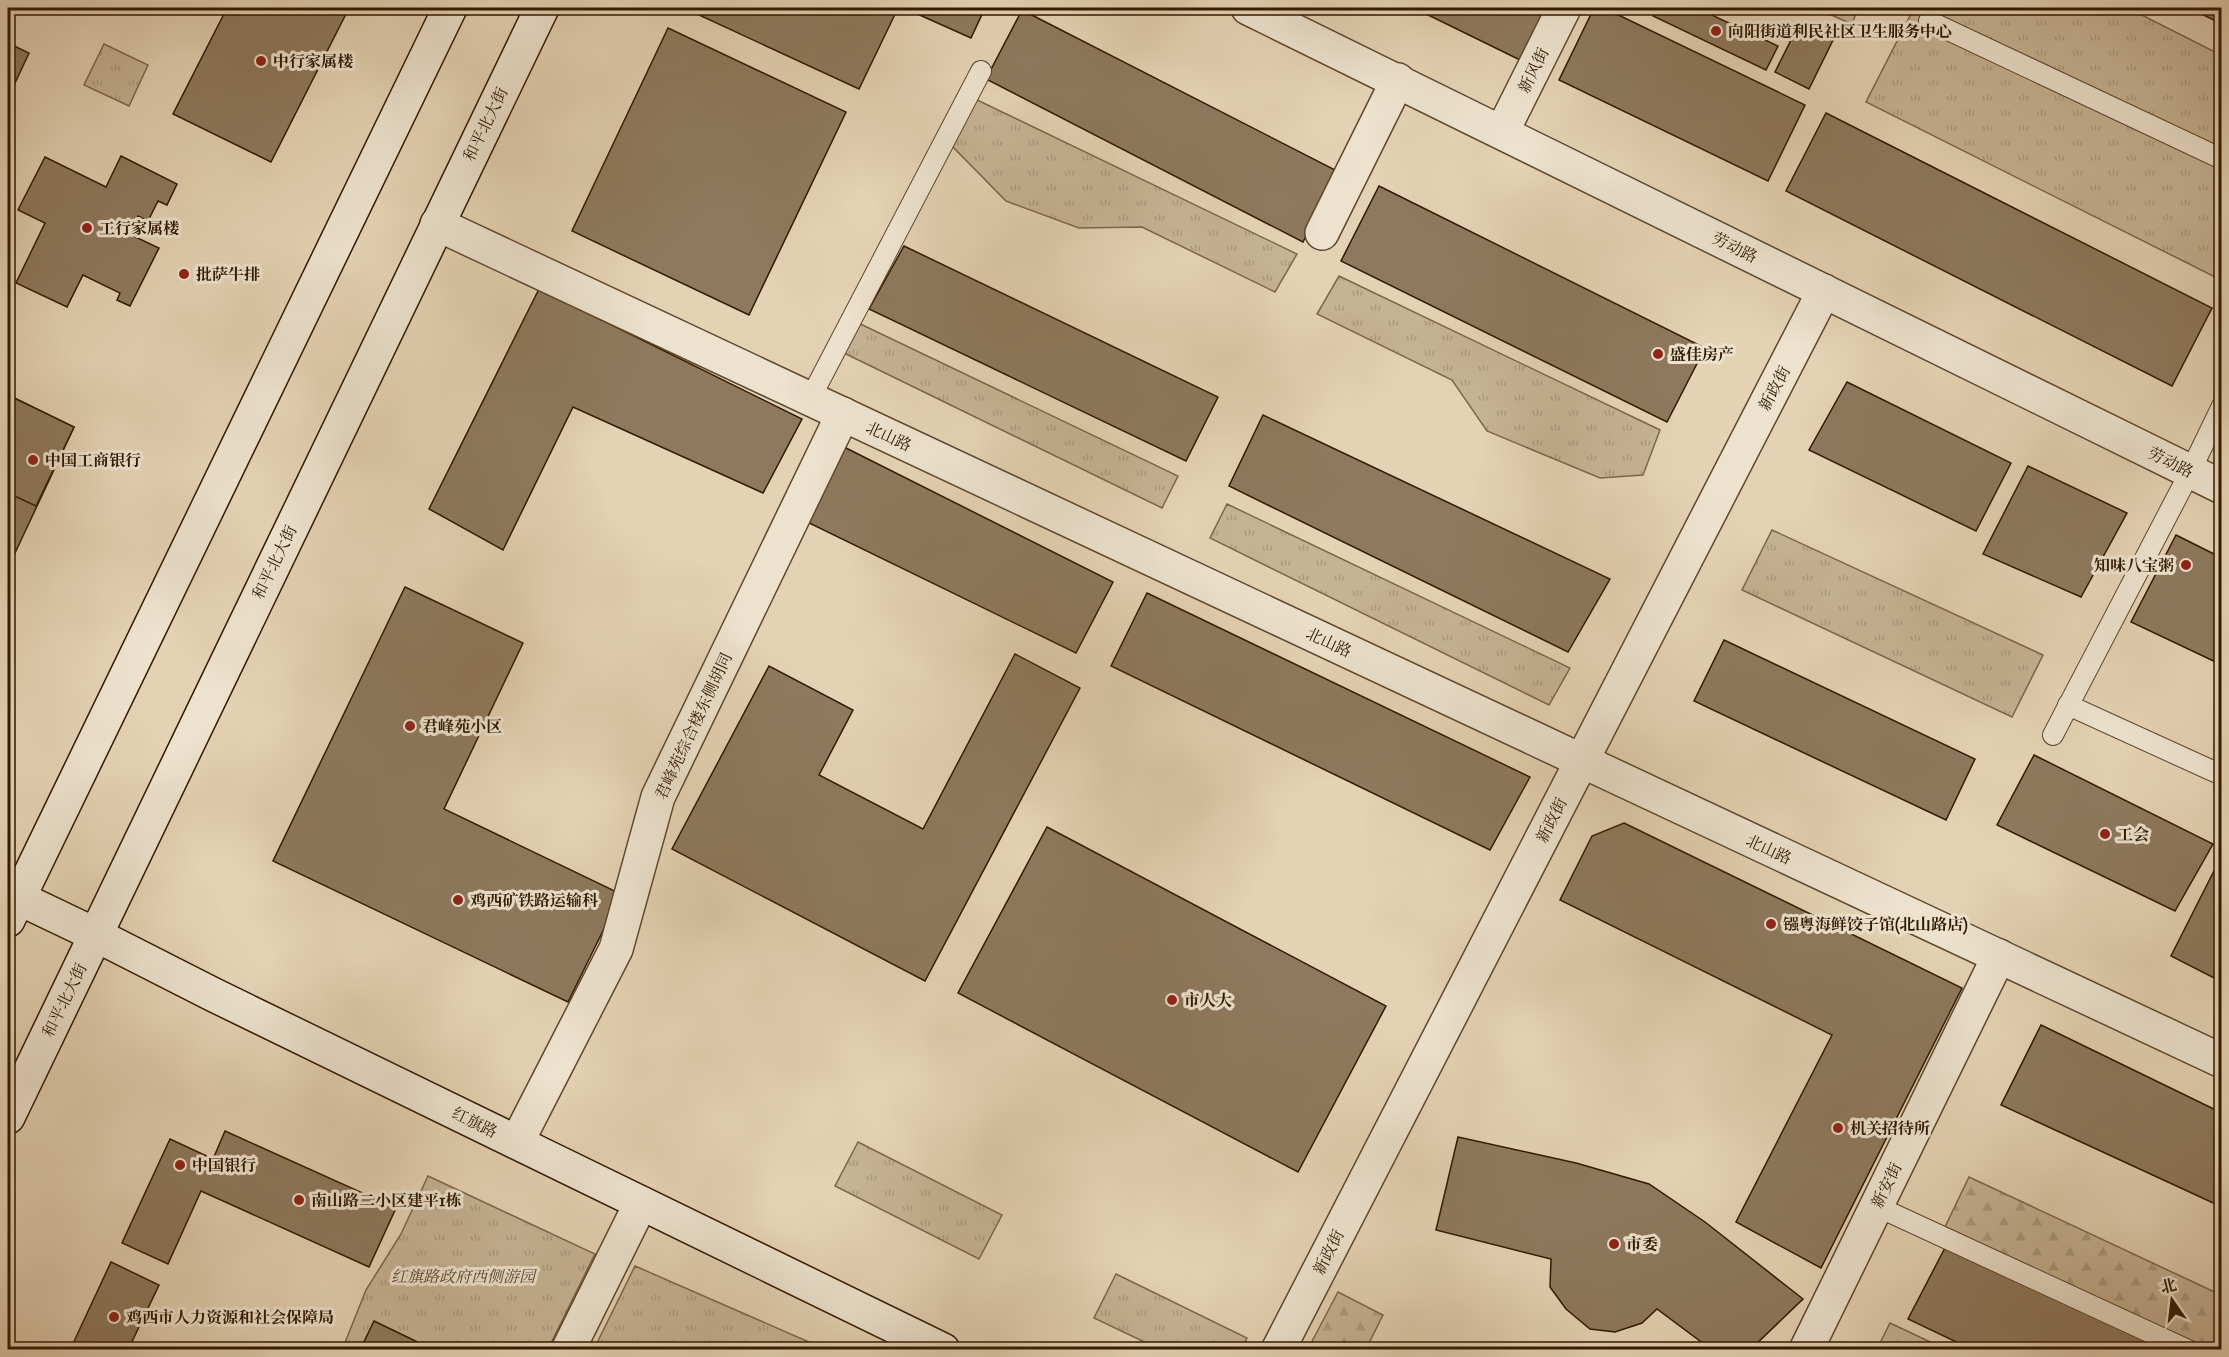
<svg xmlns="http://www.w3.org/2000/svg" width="2229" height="1357" viewBox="0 0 2229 1357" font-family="'IM FELL Great Primer','Noto Serif SC',serif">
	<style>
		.grass { fill: url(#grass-tufts); stroke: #7c664a; stroke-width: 1.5 }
		.forest { fill: url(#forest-firs); stroke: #7c664a; stroke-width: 1.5 }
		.building { fill: #8e795e; stroke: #311900; stroke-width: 1.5 }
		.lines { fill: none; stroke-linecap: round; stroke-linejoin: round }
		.lane-casing { stroke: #5e472d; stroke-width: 22 }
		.street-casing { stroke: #5e472d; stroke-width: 36 }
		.secondary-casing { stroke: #311900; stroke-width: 36 }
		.lane { stroke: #ede2ce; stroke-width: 20 }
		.street { stroke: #ede2ce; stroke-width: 33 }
		.secondary { stroke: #ede2ce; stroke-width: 33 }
		.poi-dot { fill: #8f2418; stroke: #ede2ce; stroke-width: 2 }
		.labels { text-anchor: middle; stroke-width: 6; stroke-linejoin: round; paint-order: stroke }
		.poi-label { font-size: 16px; font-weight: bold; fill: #311900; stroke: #ede2ce; text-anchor: start }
		.street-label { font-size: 16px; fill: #311900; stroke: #ede2ce }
		.park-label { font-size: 16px; font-style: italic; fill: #5e472d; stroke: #ede2ce }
	</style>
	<defs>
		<pattern id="grass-tufts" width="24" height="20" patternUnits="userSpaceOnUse" patternTransform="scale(1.5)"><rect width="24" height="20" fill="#c6b395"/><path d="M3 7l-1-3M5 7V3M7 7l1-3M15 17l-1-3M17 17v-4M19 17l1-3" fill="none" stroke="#ab997f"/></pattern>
		<pattern id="forest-firs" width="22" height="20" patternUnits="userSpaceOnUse" patternTransform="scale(1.5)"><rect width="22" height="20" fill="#c6b395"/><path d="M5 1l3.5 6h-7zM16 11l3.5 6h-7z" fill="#ab997f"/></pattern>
	</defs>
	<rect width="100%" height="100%" fill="#e4d2b4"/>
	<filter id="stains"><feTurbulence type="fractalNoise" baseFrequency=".00333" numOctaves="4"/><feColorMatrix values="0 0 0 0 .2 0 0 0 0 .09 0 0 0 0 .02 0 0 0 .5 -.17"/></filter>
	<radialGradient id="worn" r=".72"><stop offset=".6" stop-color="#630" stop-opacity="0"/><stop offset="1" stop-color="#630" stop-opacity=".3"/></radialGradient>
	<g class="grass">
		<polygon points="1914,8 2128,8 2221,55 2221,280 1866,102"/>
		<polygon points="104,44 148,65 129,106 84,85"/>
		<polygon points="973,98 1297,254 1275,292 1142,227 1079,228 1006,201 951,145"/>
		<polygon points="1339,276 1660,430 1643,475 1600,478 1487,431 1452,380 1317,314"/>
		<polygon points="852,320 1178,476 1162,508 842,352"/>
		<polygon points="1227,504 1570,668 1549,705 1210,538"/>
		<polygon points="1772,530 2043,655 2012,717 1742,590"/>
		<polygon points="858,1142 1002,1215 979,1259 835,1186"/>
		<polygon points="428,1176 595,1254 548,1349 342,1350 366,1290 401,1234"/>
		<polygon points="635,1266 825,1349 594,1349"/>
		<polygon points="1116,1274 1247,1338 1241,1349 1159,1349 1094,1318"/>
		<polygon points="1890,1323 1945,1349 1877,1349"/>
	</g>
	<g class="forest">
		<polygon points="1815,8 1858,8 1852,24"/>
		<polygon points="1969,1177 2221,1295 2221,1349 2205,1349 1945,1227"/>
		<polygon points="1338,1292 1383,1315 1366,1349 1308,1349"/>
	</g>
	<g class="building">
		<polygon points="227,8 349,8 271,162 173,114"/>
		<polygon points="684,8 898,8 859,89"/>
		<polygon points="904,8 985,8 971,38"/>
		<polygon points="1414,8 1549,8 1522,61"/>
		<polygon points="1594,8 1604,8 1805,105 1768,181 1559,80"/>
		<polygon points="1658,8 1697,8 1778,46 1766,70 1653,16"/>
		<polygon points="2189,8 2222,8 2222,24"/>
		<polygon points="1022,10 1339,172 1303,242 986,79"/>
		<polygon points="1800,22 1834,38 1809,89 1775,72"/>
		<polygon points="668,28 846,112 749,315 572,231"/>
		<polygon points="8,43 29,53 8,98"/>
		<polygon points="1826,113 2212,308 2172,386 1786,191"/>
		<polygon points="121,156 177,184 167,205 158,201 148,221 138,216 129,234 159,248 130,306 117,300 120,293 83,275 67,307 16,283 45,223 18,210 45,157 106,187"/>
		<polygon points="1379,186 1705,348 1667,422 1341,261"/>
		<polygon points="904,246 1218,397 1186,461 869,309"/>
		<polygon points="539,289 802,419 763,493 573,407 503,550 429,509"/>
		<polygon points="1847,382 2011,463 1976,531 1809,450"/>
		<polygon points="8,395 74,427 8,568"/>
		<polygon points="8,395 74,427 36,506 8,493"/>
		<polygon points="1263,415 1610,579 1568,652 1229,486"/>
		<polygon points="844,447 1113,582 1076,653 803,520"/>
		<polygon points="2028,466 2127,513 2081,597 1983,554"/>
		<polygon points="2176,535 2222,558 2222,665 2131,622"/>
		<polygon points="405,587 523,643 444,809 621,894 568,1002 273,861"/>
		<polygon points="1147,593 1530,777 1490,850 1111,666"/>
		<polygon points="1724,640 1975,759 1946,820 1694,701"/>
		<polygon points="1015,654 1080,688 925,981 672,849 769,666 853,710 819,775 923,829"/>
		<polygon points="2034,755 2213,844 2175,911 1997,825"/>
		<polygon points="1624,823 1962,988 1821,1268 1736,1222 1832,1035 1560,900 1592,836"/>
		<polygon points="1047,827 1386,1006 1298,1172 958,993"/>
		<polygon points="2217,865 2222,867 2222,982 2171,956"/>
		<polygon points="2041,1025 2222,1113 2222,1207 2001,1105"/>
		<polygon points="225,1131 396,1208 369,1267 201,1191 168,1264 122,1243 170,1139 213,1159"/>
		<polygon points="1458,1137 1576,1163 1649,1184 1705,1222 1803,1299 1750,1350 1712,1350 1657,1309 1642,1323 1615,1332 1590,1329 1566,1309 1550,1287 1551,1259 1436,1230"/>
		<polygon points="1947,1244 2172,1350 1973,1350 1908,1319"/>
		<polygon points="111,1262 159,1285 128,1350 70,1350"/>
		<polygon points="374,1321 434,1350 360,1350"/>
	</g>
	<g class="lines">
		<g class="lane-casing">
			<g id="lane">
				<polyline points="1929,21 2222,159"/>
				<polyline points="810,399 981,71"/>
				<polyline points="2068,705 2215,772"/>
				<polyline points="2053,735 2190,472 2222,406"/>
				<polyline points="1876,1206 2188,1350"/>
			</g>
		</g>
		<g class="street-casing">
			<g id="street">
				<polyline points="1248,8 2222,487"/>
				<polyline points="1502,132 1564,8"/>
				<polyline points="437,224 2222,1061"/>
				<polyline points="1322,233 1398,80"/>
				<polyline points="517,1142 616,949 658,797 843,414"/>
				<polyline points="568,1350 641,1203"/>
				<polyline points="1278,1350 1824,291"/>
				<polyline points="1806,1350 1999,956"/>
			</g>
		</g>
		<g class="secondary-casing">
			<g id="secondary">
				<polyline points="8,893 96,935 214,995 943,1350"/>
				<polyline points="8,920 450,8"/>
				<polyline points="8,1117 542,8"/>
			</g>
		</g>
		<use href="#lane" class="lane"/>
		<use href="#street" class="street"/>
		<use href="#secondary" class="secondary"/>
	</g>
	<g class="poi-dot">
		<circle cx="1716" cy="31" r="6"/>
		<circle cx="261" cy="61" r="6"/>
		<circle cx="87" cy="228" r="6"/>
		<circle cx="184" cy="274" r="6"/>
		<circle cx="1658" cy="354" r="6"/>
		<circle cx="33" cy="460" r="6"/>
		<circle cx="2186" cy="565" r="6"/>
		<circle cx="410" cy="726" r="6"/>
		<circle cx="2105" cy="834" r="6"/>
		<circle cx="458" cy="900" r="6"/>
		<circle cx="1771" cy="924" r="6"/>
		<circle cx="1172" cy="1000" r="6"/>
		<circle cx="1838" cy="1128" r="6"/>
		<circle cx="180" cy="1165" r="6"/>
		<circle cx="299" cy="1200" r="6"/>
		<circle cx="1614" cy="1244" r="6"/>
		<circle cx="114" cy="1317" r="6"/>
	</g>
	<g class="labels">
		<g class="poi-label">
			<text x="1728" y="37">向阳街道利民社区卫生服务中心</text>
			<text x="273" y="67">中行家属楼</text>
			<text x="99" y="234">工行家属楼</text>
			<text x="196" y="280">批萨牛排</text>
			<text x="1670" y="360">盛佳房产</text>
			<text x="45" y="466">中国工商银行</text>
			<text x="2174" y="571" text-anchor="end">知味八宝粥</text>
			<text x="422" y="732">君峰苑小区</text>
			<text x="2117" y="840">工会</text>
			<text x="470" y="906">鸡西矿铁路运输科</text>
			<text x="1783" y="930">镪粤海鲜饺子馆(北山路店)</text>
			<text x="1184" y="1006">市人大</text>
			<text x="1850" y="1134">机关招待所</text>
			<text x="192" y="1171">中国银行</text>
			<text x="311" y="1206">南山路二小区建平1栋</text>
			<text x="1626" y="1250">市委</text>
			<text x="126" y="1323">鸡西市人力资源和社会保障局</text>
		</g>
		<g class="street-label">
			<text transform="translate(1533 70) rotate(-64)" y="6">新风街</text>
			<text transform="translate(485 124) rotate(-64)" y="6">和平北大街</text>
			<text transform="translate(1735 247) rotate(26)" y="6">劳动路</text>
			<text transform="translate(1774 388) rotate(-62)" y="6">新政街</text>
			<text transform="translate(889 436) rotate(25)" y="6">北山路</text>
			<text transform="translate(2171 462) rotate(26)" y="6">劳动路</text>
			<text transform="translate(274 562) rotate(-64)" y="6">和平北大街</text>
			<text transform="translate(1329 642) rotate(25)" y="6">北山路</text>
			<text transform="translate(693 726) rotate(-65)" y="6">君峰苑综合楼东侧胡同</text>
			<text transform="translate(1551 820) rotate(-63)" y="6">新政街</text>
			<text transform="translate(1769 849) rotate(25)" y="6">北山路</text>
			<text transform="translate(64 1000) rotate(-64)" y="6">和平北大街</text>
			<text transform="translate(475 1122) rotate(26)" y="6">红旗路</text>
			<text transform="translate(1886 1185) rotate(-64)" y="6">新安街</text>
			<text transform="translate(1328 1252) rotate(-63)" y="6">新政街</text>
		</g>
		<g class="park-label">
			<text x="463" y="1282">红旗路政府西侧游园</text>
		</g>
	</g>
	<rect width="2229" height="1357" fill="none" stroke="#e4d2b4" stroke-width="30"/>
	<rect x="9" y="9" width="2211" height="1339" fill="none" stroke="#311900" stroke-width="3"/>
	<rect x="15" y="15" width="2199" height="1327" fill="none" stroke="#311900" stroke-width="1.5"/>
	<g transform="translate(2172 1300) rotate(346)" stroke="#ede2ce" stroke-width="4.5" paint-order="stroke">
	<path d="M0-4.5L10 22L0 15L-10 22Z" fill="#311900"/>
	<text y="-9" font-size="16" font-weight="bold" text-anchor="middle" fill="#311900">北</text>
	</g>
	<rect width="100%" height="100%" filter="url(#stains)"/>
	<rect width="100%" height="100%" fill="url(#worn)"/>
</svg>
